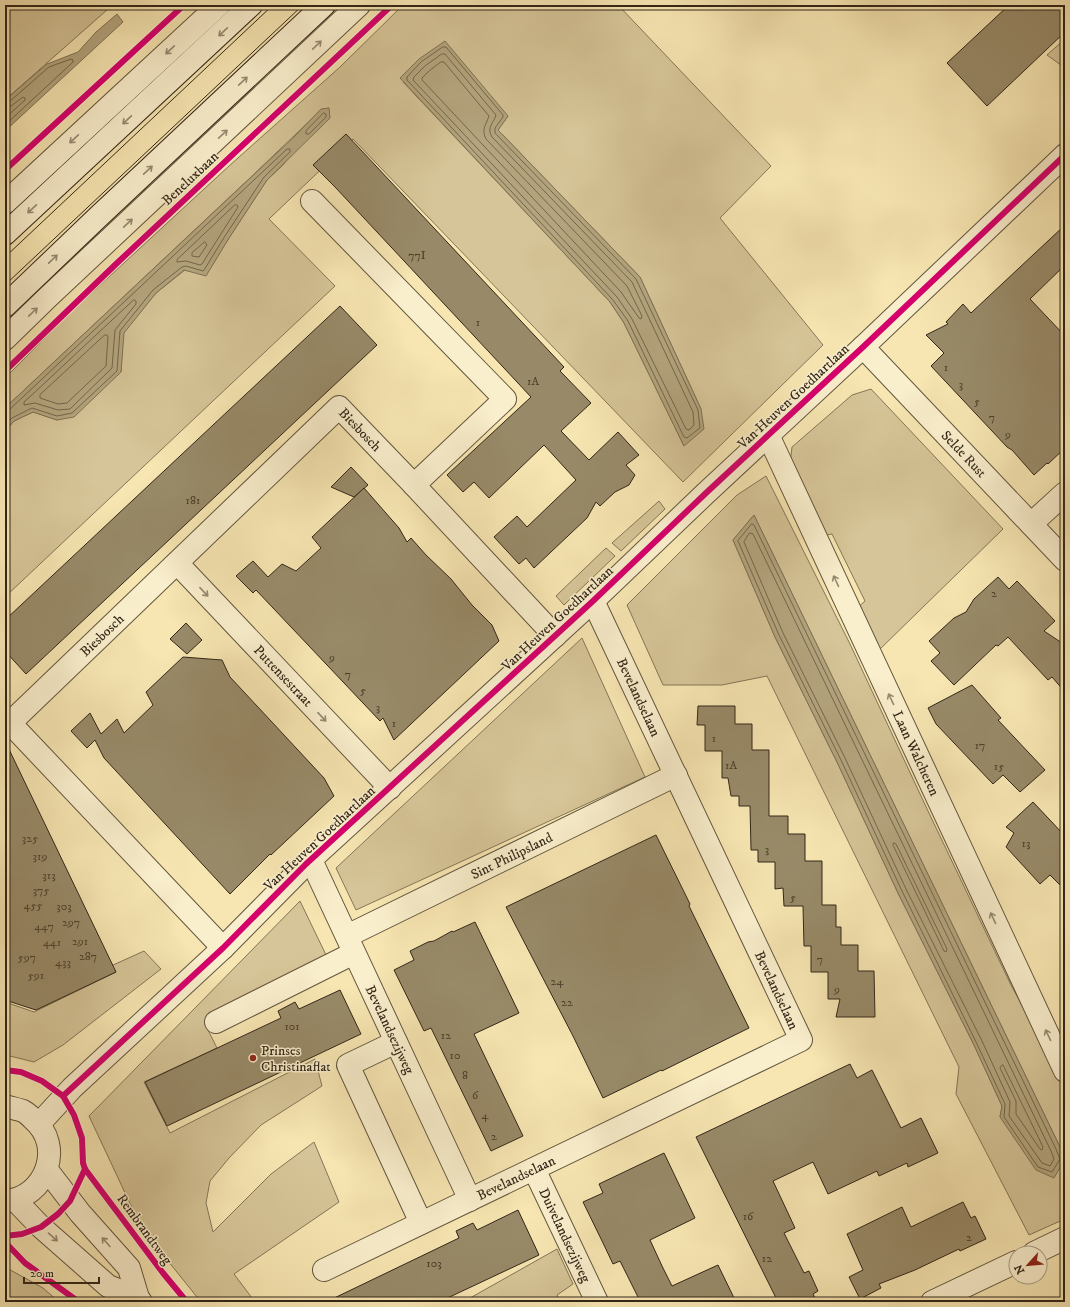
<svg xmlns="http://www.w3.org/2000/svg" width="1070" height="1307" viewBox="0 0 1070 1307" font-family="'IM FELL DW Pica',serif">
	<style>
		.green { fill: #d6c598; stroke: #847658; fill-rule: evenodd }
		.water { fill: #b4a57e; stroke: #807255 }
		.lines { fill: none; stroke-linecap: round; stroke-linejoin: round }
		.shore { stroke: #73664b; stroke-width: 1 }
		.building { fill: #988a68; stroke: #322618 }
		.minor-casing { stroke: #63563e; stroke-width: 24 }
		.tertiary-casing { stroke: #63563e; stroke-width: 24 }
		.secondary-casing { stroke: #322618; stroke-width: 24 }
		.minor { stroke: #faefcd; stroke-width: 22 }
		.tertiary { stroke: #faefcd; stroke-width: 22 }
		.secondary { stroke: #faefcd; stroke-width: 22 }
		.tram { stroke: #322618; stroke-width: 1 }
		.cycleway-casing { stroke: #faefcd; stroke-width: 8 }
		.cycleway { stroke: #d6006c; stroke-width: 6 }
		.oneway { stroke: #968a72 }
		.poi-dot { fill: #8f2418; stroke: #faefcd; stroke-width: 1.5 }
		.labels { text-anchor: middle; stroke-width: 3; stroke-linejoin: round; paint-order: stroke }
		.number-label { font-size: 12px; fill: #4c3f2c }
		.street-label { font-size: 14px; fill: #322618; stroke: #faefcd }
		.poi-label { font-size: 14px; fill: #322618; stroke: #faefcd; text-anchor: start }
	</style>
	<rect width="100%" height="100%" fill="#f7e6b2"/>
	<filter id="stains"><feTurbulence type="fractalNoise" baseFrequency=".005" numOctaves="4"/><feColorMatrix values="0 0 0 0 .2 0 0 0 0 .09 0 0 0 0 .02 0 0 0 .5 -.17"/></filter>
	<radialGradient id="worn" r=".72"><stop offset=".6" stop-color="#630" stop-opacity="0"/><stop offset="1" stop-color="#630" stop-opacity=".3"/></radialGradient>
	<g class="green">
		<polygon points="5,5 96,5 108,9 5,100"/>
		<path d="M403,5h215l153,161 -51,52 103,127 -140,137 -330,-343 -84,80 66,67 -330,311v-166l9,-10 19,-9 24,8 64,-48 2,-39 33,-40 29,-23 21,5 23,-37 38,-58 16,-15 46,-57 -8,2 -69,66 -247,232v-30l68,-68 156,-144 111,-99zM403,82l105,34 -10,14 142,147 61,132 -17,37 -60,-123 -14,-21z"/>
		<polygon points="1065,39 1065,68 1047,55"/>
		<polygon points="871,389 1003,529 876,653 855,610 865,601 832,534 821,536 790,464 792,447 852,395"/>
		<path d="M766,476l84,168 78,167 82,172 44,82 11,23v132l-7,2 -29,13 -73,-141 3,-27 -192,-391 -45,9h-59l-36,-80 110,-110zM754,515l306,632 4,13 -64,-43 2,-11 -28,-61 -76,-152 -61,-131 -62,-125 -42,-97z"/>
		<polygon points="659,501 665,509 621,551 612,543"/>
		<polygon points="606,548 615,556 564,605 556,596"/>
		<polygon points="582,638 645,777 356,910 336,868"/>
		<polygon points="300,901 327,957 246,995 208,1030 217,1048 144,1082 170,1133 315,1059 322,1086 261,1125 229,1158 210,1181 206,1203 213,1232 271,1174 314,1142 339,1202 234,1274 255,1302 201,1302 168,1261 134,1212 89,1116"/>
		<polygon points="144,951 161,969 63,1045 34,1062 10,1056 5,1052 5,1002 34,1012 116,972 111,966"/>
		<polygon points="557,1249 573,1284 557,1295 560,1302 463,1302"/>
		<polygon points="5,1267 43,1288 59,1302 5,1302"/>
	</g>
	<g class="water">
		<polygon points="117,14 123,22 5,131 5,100 47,64 78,52 96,32"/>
		<polygon points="445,41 508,116 498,130 640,277 701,409 704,429 684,446 624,323 610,302 400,78 419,59"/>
		<polygon points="329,108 330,118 267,180 229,238 206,276 184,270 156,293 124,333 121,372 74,417 57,420 33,412 14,421 5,431 5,408 294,137 321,109"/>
		<polygon points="754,515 1060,1147 1065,1159 1054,1178 1036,1170 1000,1117 1002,1106 974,1045 898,893 837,762 775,637 733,540"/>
	</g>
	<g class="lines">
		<g class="shore">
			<polygon points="443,47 446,47 503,115 503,117 495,128 495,133 636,279 698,410 700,428 687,438 684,437 628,321 613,300 407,80 407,77 421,62"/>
			<path d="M442,54h3l51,61c-2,8 -10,12 -4,22l140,145 61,130 1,13 -5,5 -3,-1 -54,-110 -15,-22 -204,-217 1,-3 11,-11z"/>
			<path d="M441,62h3l45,54c-3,9 -8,13 -3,23l141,147 15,30 -1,3 -2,-1 -18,-26 -199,-212v-2l7,-7z"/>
			<polyline points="5,103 9,102 49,67 71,59 73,60 73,62 5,125"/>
			<polyline points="5,108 11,106 23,97 25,98 25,100 5,118"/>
			<polygon points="324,113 326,114 326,117 309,134 306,134 306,131"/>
			<polygon points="235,205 237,205 238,207 202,264 200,265 186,261 177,262 177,260"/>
			<polygon points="205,242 207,245 199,257 192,256 192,253"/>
			<polygon points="134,300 136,301 136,304 115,330 112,368 70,409 58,410 35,403 24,405 24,402 35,392"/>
			<polygon points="105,335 107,335 108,337 106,366 67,403 58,404 40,398 40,395"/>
			<polyline points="5,411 9,410 287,149 290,149 290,152 264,177 225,236 204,270 203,271 186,266 182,267 153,290 120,331 117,371 72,413 57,416 32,408 12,418 5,425"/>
			<polygon points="752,524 754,525 1056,1149 1060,1159 1052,1172 1038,1167 1004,1117 1005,1104 977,1044 902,891 841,760 779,635 738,541"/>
			<polygon points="750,533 753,534 1051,1151 1054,1159 1050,1166 1042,1163 1009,1116 1010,1102 982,1041 906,889 845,758 783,633 744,542"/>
			<polygon points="894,843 896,844 947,949 946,952 944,951 893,845"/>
			<polygon points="1003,1065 1043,1147 1042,1150 1040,1149 1016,1114 1016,1101 1000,1068 1001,1066"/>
		</g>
	</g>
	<g class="building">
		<polygon points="1009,5 1065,5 1065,32 987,106 947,63"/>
		<polygon points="346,134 564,367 560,371 591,403 561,431 589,460 618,432 639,455 626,465 635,475 629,485 615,492 600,506 596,502 587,518 534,568 526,558 519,564 494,537 517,516 527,527 576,480 544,445 489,498 474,482 463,492 447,475 531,397 335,187 313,165"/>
		<polygon points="1065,225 1065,265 1030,299 1065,336 1065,448 1048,464 1047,463 1034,475 1012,450 1007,447 931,366 944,353 926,335 948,324 946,322 963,304 971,313"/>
		<polygon points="340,306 377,345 26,674 5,651 5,620"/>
		<polygon points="351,467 368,485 354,497 331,487"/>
		<polygon points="364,488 399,528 407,542 411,538 426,555 451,579 472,605 492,625 499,641 394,740 383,718 380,721 256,590 253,593 236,576 253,561 268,577 282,564 296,571 321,548 312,537"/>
		<polygon points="998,577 1009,589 1017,581 1055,621 1044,631 1065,645 1065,692 1052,677 1048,680 1008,637 998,646 996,645 954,685 931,661 940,653 929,641 954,618 966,612 974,599"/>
		<polygon points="186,623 202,640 187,654 170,639"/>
		<polygon points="183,657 222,660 230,677 324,778 334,796 271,855 270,854 230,894 104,758 95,740 87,748 71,731 90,713 101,734 117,719 124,733 153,705 146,692"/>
		<polygon points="972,685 1001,718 998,720 1045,770 1020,792 1003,775 993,784 936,724 928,708"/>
		<polygon points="698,706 735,706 735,724 752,724 752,750 769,750 769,816 788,816 788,834 805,834 805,861 822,861 822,905 836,905 836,927 841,927 841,945 858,945 858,971 874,971 875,1017 836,1017 840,999 828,999 828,972 811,972 811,946 804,946 803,906 784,906 783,888 775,889 775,862 758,862 758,850 751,850 750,806 739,806 739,796 731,796 728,778 722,778 722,751 705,751 705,725 697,725"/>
		<polygon points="5,741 116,972 36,1010 5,1000"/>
		<polygon points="1033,802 1065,836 1065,890 1050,875 1040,884 1006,847 1014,833 1006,827"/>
		<polygon points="656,835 690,904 689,906 749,1028 662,1071 661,1070 603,1098 573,1036 506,907"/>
		<polygon points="475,922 519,1013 474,1034 523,1136 491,1151 431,1028 424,1031 394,970 414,960 410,951 428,942 434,941 452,931 453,932"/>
		<polygon points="340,990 361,1034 167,1126 145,1082 281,1018 278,1011 295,1002 299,1009"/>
		<polygon points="850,1064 857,1078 872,1070 901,1128 921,1118 938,1153 908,1167 907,1163 879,1176 877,1171 828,1194 813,1162 773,1181 795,1228 784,1233 804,1273 809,1271 818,1291 813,1294 817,1302 778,1302 696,1137"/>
		<polygon points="664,1153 695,1218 650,1240 662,1266 672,1286 718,1265 736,1302 637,1302 640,1301 620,1261 613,1264 603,1243 583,1202 603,1193 599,1184"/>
		<polygon points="963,1202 971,1218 975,1216 986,1239 960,1251 959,1249 915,1270 879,1284 881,1288 860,1299 849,1277 863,1270 847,1234 902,1207 911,1227"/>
		<polygon points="518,1210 539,1255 439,1302 326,1302 459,1238 456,1231 473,1223 477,1230"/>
	</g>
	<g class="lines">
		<g class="minor-casing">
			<g id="minor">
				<polyline points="312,201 505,399 414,485"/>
				<path id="s1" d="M863,347l202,213"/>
				<path id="s2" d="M768,435l297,636"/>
				<polyline points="1031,524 1065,493"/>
				<path id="s3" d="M177,563l213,225"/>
				<path id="s4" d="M311,860l159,340"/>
				<path id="s5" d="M347,936l329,-161"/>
				<path id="s6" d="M223,948l-213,-225 329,-316 75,78 141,151"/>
				<polyline points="216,1022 354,953"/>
				<polyline points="396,1042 348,1065 421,1223"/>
				<polyline points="39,1124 72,1088 223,948 306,864 593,601 706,493 863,347 1065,155"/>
				<path id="s7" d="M534,1169l63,133"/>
				<polyline points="1034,1253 1065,1238"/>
				<path id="s8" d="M324,1270l477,-230 -208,-439"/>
				<polyline points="932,1302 1016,1262"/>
			</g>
		</g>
		<g class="tertiary-casing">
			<g id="tertiary">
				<polyline points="5,203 219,5"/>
				<polyline points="5,339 47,298 359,5"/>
				<path d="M5,1106c6,2 13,3 18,5 4,2 7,5 10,8 32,27 13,79 -28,82"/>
				<polyline points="47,1170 80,1213 129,1268 138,1298"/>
				<polyline points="15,1200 41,1227 108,1286 138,1298 141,1302"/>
			</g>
		</g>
		<g class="secondary-casing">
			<g id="secondary">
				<polyline points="5,234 251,5"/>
				<polyline points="5,306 98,217 324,5"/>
			</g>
		</g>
		<use href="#minor" class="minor"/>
		<use href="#tertiary" class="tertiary"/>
		<use href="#secondary" class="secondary"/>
		<g class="tram">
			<polyline points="5,257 273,5"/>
			<polyline points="5,285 303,5"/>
		</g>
		<g class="cycleway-casing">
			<g id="cycleway">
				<polyline points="5,170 184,5"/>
				<polyline points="5,371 116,264 392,5"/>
				<polyline points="5,1070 21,1072 42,1081 63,1096 74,1115 82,1138 83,1163 85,1169 70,1201 58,1214 41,1227 22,1234 5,1236"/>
				<polyline points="63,1096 223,948 306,864 593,601 706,493 863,347 1065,155"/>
				<polyline points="85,1169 163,1273 187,1302"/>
				<polyline points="5,1242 25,1263 79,1302"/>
			</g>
		</g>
		<use href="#cycleway" class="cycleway"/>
	</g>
	<defs><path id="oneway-shaft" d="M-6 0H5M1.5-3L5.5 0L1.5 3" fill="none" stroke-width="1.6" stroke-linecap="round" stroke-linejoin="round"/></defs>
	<g class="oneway">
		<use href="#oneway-shaft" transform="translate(223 32) rotate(137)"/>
		<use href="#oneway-shaft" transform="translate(317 45) rotate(-44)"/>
		<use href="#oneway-shaft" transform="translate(170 50) rotate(137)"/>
		<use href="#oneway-shaft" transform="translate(243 81) rotate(-43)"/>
		<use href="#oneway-shaft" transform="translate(127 120) rotate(137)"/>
		<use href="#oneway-shaft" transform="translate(223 134) rotate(-43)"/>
		<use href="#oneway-shaft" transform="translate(74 139) rotate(137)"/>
		<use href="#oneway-shaft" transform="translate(148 170) rotate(-43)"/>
		<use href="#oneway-shaft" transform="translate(32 209) rotate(137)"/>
		<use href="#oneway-shaft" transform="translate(128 223) rotate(-43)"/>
		<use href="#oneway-shaft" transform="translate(53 259) rotate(-44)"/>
		<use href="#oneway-shaft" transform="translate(33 312) rotate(-44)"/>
		<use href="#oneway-shaft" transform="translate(836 581) rotate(-115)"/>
		<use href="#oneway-shaft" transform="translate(204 592) rotate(47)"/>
		<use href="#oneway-shaft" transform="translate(891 699) rotate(-115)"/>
		<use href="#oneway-shaft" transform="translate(322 717) rotate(47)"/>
		<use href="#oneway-shaft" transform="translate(993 918) rotate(-115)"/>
		<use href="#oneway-shaft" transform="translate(1048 1035) rotate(-115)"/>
		<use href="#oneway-shaft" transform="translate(53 1237) rotate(41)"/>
		<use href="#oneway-shaft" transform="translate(106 1242) rotate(-132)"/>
	</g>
	<circle class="poi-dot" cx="253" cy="1058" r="4"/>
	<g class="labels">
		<g class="number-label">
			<text x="417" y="259">77I</text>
			<text x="478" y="326">1</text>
			<text x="946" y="371">1</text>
			<text x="533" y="385">1A</text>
			<text x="961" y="388">3</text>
			<text x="977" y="405">5</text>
			<text x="992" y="421">7</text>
			<text x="1008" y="438">9</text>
			<text x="193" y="504">181</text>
			<text x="994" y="597">2</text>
			<text x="332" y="661">9</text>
			<text x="348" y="678">7</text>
			<text x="363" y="694">5</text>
			<text x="378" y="711">3</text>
			<text x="394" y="727">1</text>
			<text x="714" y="742">1</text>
			<text x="980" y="749">17</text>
			<text x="731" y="769">1A</text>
			<text x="999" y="770">15</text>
			<text x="30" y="842">325</text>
			<text x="1026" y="847">13</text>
			<text x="767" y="853">3</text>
			<text x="40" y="860">319</text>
			<text x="49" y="879">313</text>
			<text x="41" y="894">375</text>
			<text x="793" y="901">5</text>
			<text x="33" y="909">455</text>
			<text x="64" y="910">303</text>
			<text x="71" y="926">297</text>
			<text x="44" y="930">447</text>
			<text x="80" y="945">291</text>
			<text x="52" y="946">441</text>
			<text x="88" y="960">287</text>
			<text x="27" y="961">597</text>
			<text x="820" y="963">7</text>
			<text x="63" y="966">433</text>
			<text x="36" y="979">591</text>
			<text x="557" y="985">24</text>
			<text x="837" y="993">9</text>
			<text x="567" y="1006">22</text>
			<text x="292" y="1030">101</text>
			<text x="446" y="1039">12</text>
			<text x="455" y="1059">10</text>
			<text x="465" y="1079">8</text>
			<text x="475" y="1099">6</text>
			<text x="485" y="1119">4</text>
			<text x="494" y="1140">2</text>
			<text x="748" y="1220">16</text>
			<text x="969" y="1241">2</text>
			<text x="767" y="1262">12</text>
			<text x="434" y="1267">103</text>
		</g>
		<g class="street-label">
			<text transform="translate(190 178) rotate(-43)" y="5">Beneluxbaan</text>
			<text transform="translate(793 396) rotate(-43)" y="5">Van Heuven Goedhartlaan</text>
			<text dy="5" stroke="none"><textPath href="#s6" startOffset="797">Biesbosch</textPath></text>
			<text dy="5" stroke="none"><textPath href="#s1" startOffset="147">Selde Rust</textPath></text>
			<text transform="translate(557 618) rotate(-43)" y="5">Van Heuven Goedhartlaan</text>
			<text dy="5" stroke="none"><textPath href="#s6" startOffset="437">Biesbosch</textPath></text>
			<text dy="5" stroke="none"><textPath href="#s3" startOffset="155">Puttensestraat</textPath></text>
			<text transform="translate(639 697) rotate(65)" y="5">Bevelandselaan</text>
			<text dy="5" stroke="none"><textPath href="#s2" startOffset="351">Laan Walcheren</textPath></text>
			<text transform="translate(319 838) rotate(-43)" y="5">Van Heuven Goedhartlaan</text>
			<text dy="5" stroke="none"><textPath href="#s5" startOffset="183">Sint Philipsland</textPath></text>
			<text transform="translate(777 990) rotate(65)" y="5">Bevelandselaan</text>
			<text dy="5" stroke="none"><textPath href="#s4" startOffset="187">Bevelandsezijweg</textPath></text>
			<text dy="5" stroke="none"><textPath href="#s8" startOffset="213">Bevelandselaan</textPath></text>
			<text transform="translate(145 1229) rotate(54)" y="5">Rembrandtweg</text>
			<text dy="5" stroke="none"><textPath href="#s7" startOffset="73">Duivelandsezijweg</textPath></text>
		</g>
		<g class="poi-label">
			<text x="261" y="1055">Prinses<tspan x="261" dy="16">Christinaflat</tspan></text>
		</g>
	</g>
	<rect width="1070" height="1307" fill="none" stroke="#f7e6b2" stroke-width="20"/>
	<rect x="6" y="6" width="1058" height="1295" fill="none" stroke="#322618" stroke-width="2"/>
	<rect x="10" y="10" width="1050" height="1287" fill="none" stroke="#322618"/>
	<g transform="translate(1028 1265) rotate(243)"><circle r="19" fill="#faefcd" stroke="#aa9f85"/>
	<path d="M0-3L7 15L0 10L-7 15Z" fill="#8f2418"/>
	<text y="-6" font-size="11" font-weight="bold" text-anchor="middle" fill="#322618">N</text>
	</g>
	<path d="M24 1277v6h75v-6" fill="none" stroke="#322618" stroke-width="2"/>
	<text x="30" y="1277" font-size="12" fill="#322618" stroke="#faefcd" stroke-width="3" paint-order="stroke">20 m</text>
	<rect width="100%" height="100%" filter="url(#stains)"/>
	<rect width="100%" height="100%" fill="url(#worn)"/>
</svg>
